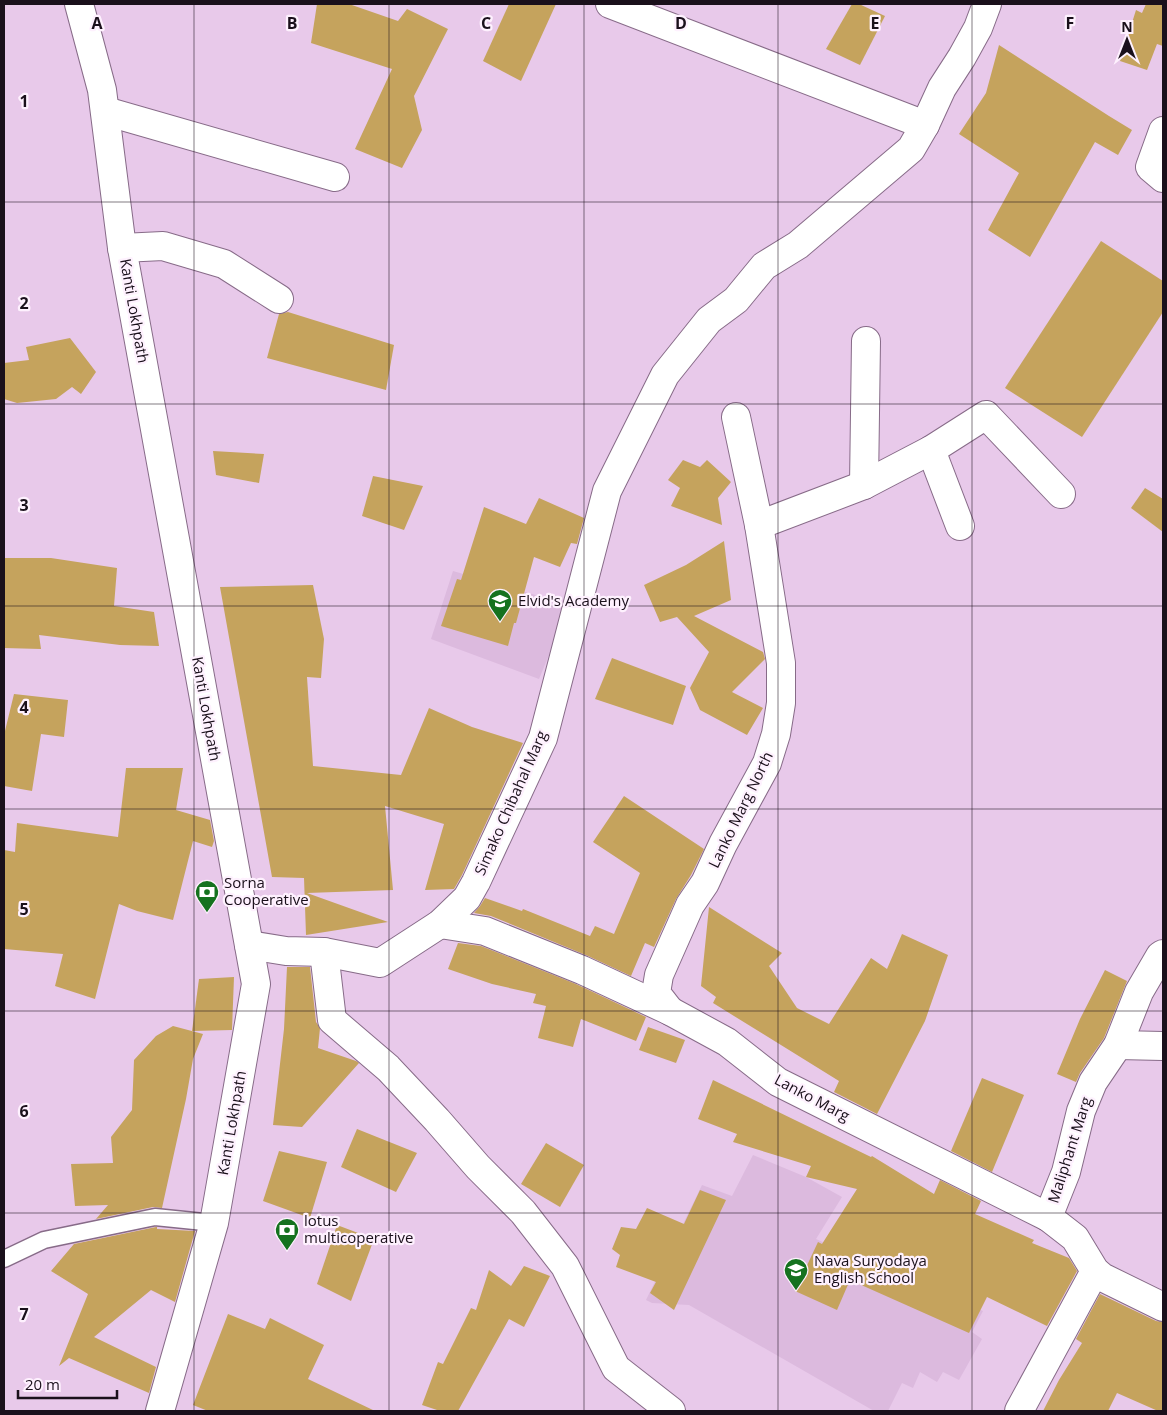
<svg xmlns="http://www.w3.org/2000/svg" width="1167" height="1415" viewBox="0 0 1167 1415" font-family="'Open Sans',sans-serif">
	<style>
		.built { fill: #dcbade }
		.building { fill: #c5a35d }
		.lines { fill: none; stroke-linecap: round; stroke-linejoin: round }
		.service-casing { stroke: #876b88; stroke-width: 19 }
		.minor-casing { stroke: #876b88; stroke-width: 30 }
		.secondary-casing { stroke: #876b88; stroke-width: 30 }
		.primary-casing { stroke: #876b88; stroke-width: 30 }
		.service { stroke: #fff; stroke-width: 16 }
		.minor { stroke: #fff; stroke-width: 28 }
		.secondary { stroke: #fff; stroke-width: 28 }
		.primary { stroke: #fff; stroke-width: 28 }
		.grid { fill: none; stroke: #1a101b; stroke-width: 1; stroke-opacity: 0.55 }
		.labels { text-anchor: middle; stroke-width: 4.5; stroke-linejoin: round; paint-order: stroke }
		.street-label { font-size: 15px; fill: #1a101b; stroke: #fef1fe }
		.poi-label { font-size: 15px; fill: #1a101b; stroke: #fef1fe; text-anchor: start }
		.grid-label { font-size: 16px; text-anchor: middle; font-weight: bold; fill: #1a101b; stroke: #fef1fe; stroke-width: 4.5; stroke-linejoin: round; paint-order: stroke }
	</style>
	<rect width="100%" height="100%" fill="#e8c9ea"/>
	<g class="built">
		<polygon points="453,571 570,605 539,679 431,639"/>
		<polygon points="753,1155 806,1177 842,1197 816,1239 891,1273 983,1311 972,1332 982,1339 959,1380 943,1372 937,1382 920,1372 913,1388 902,1383 888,1411 874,1411 689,1305 652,1303 646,1300 702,1185 732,1196"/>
	</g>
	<g class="building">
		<polygon points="317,4 349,4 398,21 407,9 448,29 414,96 422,130 402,168 355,149 392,69 311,43"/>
		<polygon points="509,4 556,4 521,81 483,61"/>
		<polygon points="852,4 859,4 885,16 860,65 826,49"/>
		<polygon points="1146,4 1163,4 1163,46 1157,44 1147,70 1120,61 1136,10 1142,13"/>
		<polygon points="999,45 1109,116 1132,130 1118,155 1095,142 1030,257 988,230 1019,173 959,134 986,93"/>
		<polygon points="1101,241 1163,281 1163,312 1082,437 1005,388"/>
		<polygon points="288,312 394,345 386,390 267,358 279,314"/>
		<polygon points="70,338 96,372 81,394 72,387 56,399 17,403 4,399 4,363 29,360 26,347"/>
		<polygon points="213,451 264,454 259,483 216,475"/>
		<polygon points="683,460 700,467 707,460 731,482 718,498 722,525 671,506 680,488 668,480"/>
		<polygon points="373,476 423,486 404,530 362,516"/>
		<polygon points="1145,488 1163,499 1163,532 1131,508"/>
		<polygon points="539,498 584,518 577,544 571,543 560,567 534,557 516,623 514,623 508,646 441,626 457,579 461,580 484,507 526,524"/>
		<polygon points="724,541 731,600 694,616 763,652 765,659 732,692 763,708 747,735 700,710 690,688 709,652 677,617 660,622 644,585 686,565"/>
		<polygon points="4,558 51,558 117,568 114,606 154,612 159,646 120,645 39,635 41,649 4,648"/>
		<polygon points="313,585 324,639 321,678 307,677 313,766 401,775 429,708 472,727 523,743 462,875 454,889 425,890 444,824 385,806 393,890 307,893 388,922 306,935 304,878 272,877 220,587"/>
		<polygon points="612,658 686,686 673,725 595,699"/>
		<polygon points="14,694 68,700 64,737 41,734 32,791 4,786 4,735"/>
		<polygon points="126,768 183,768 176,810 210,820 214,841 212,847 193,841 173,920 137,911 119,904 95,999 55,986 63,954 4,949 4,850 15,852 17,823 118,837"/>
		<polygon points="624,796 704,849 691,875 676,899 654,947 645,943 631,976 588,956 491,916 474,913 480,906 485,898 522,911 523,909 590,936 595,926 614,934 640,873 593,842"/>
		<polygon points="709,907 782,953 769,966 797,1008 829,1024 871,958 887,969 902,934 948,955 925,1021 877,1114 834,1092 839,1081 713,1003 716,997 701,986"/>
		<polygon points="458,943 481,946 576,984 646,1017 636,1041 581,1019 573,1047 538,1038 546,1006 533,1003 536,994 492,984 448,969"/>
		<polygon points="287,967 310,967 316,1022 320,1028 318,1048 356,1061 359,1063 302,1127 273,1125 284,1029"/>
		<polygon points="1105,970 1127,981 1104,1038 1080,1073 1076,1082 1057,1074 1080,1019"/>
		<polygon points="234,977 232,1030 192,1031 199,979"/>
		<polygon points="173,1026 203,1034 193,1059 186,1099 162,1208 153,1207 96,1219 108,1205 75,1206 71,1164 113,1163 111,1137 132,1110 134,1060 156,1036"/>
		<polygon points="648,1027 685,1040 676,1063 639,1050"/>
		<polygon points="982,1078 1024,1095 992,1172 951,1151"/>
		<polygon points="713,1080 871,1157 872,1156 934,1194 940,1180 981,1201 975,1214 1034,1240 1032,1243 1069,1258 1077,1271 1047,1326 987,1297 969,1333 850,1280 837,1310 795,1291 818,1242 822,1244 857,1189 806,1177 811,1166 733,1142 737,1134 698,1119"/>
		<polygon points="357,1129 417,1153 396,1192 341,1167"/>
		<polygon points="546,1143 584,1165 560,1207 521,1184"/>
		<polygon points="279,1151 327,1162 310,1218 263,1201"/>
		<polygon points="700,1190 726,1200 674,1310 650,1293 656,1282 616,1267 620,1255 612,1249 621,1227 636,1229 647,1208 684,1224"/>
		<polygon points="337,1225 374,1239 351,1301 317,1284"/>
		<polygon points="156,1227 157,1227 157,1229 195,1231 175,1302 151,1290 94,1337 156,1367 149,1393 69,1358 59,1366 88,1294 51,1271 74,1244"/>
		<polygon points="524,1266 550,1276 524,1327 509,1319 458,1411 440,1411 422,1405 438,1362 443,1364 471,1308 476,1310 489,1270 511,1286"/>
		<polygon points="1100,1294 1156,1321 1163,1322 1163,1411 1158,1411 1117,1393 1108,1411 1043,1411 1059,1380 1082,1343 1076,1339"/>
		<polygon points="228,1314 265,1329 270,1318 324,1345 308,1379 375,1411 208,1411 193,1405"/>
	</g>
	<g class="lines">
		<g class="service-casing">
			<polyline id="service" points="4,1259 44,1240 155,1217 214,1223"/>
		</g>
		<g class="minor-casing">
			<g id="minor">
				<polyline points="610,4 925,125"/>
				<polyline points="105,111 335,177"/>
				<polyline points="1163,131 1150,167 1163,178"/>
				<polyline points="122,248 163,246 224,264 279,299"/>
				<polyline points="931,450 960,526"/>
				<polyline points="864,485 866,341"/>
				<polyline points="759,525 864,485 931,450 986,415 1061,494"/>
				<polyline points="440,924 485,931 582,970 670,1011 727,1042 778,1082 1048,1217 1075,1238 1095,1271 1102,1277 1163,1307"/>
				<polyline points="324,952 332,1020 388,1068 437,1120 478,1167 523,1212 565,1266 616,1368 671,1411"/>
				<polyline points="670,1011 656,993 659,975 690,905 705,883 723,844 767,763 776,734 781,703 781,663 759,525 736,417"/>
				<polyline points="1118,1045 1163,1046"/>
				<polyline points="1048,1217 1066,1172 1081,1111 1093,1082 1118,1045 1139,992 1160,956 1163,954"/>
				<polyline points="1019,1411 1095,1271"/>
			</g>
		</g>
		<g class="secondary-casing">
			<polyline id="secondary" points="249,945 286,951 324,952 380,963 440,924 467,898 476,882 543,738 607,491 665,375 709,320 736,300 764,266 798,245 911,149 925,125 942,88 962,57 978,28 987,4"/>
		</g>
		<g class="primary-casing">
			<polyline id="primary" points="79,4 102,90 122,248 256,984 214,1223 160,1411"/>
		</g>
		<use href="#service" class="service"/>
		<use href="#minor" class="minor"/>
		<use href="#secondary" class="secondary"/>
		<use href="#primary" class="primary"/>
	</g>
	<path class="grid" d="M194,4v1407M389,4v1407M584,4v1407M778,4v1407M972,4v1407M4,202h1159M4,404h1159M4,606h1159M4,809h1159M4,1011h1159M4,1213h1159"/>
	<defs>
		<g id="school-pin" transform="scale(1.25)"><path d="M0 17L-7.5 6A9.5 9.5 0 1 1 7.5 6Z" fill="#15721f" stroke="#fef1fe"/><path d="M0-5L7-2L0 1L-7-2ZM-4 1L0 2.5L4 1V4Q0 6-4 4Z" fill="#fff"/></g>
		<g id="bank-pin" transform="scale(1.25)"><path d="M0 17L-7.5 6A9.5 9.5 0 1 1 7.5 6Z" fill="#15721f" stroke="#fef1fe"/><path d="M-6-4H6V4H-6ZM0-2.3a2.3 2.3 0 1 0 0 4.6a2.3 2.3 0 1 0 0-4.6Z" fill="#fff"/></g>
	</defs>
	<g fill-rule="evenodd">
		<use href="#school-pin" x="500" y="601"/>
		<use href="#bank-pin" x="207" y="892"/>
		<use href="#bank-pin" x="287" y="1230"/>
		<use href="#school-pin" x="796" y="1270"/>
	</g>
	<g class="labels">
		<g class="street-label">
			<text transform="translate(134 311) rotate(80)" y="5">Kanti Lokhpath</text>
			<text transform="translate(206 709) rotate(80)" y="5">Kanti Lokhpath</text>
			<text transform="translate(511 803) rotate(-66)" y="5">Simako Chibahal Marg</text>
			<text transform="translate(741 810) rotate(-64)" y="5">Lanko Marg North</text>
			<text transform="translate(812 1098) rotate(28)" y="5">Lanko Marg</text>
			<text transform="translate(232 1123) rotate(-80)" y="5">Kanti Lokhpath</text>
			<text transform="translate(1070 1150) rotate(-72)" y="5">Maliphant Marg</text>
		</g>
		<g class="poi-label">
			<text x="518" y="606">Elvid's Academy</text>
			<text x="224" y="888">Sorna<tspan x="224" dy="17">Cooperative</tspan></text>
			<text x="304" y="1226">lotus<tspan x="304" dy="17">multicoperative</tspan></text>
			<text x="814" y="1266">Nava Suryodaya<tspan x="814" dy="17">English School</tspan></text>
		</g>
	</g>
	<g class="grid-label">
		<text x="97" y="29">A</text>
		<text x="292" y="29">B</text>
		<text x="486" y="29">C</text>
		<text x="681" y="29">D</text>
		<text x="875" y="29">E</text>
		<text x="1070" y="29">F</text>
		<text x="24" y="107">1</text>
		<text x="24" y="309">2</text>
		<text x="24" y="511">3</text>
		<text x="24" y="713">4</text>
		<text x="24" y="915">5</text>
		<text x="24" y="1117">6</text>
		<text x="24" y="1320">7</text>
	</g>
	<rect width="1167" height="1415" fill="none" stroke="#1a101b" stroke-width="10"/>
	<g transform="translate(1127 40)" stroke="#fef1fe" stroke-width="4" paint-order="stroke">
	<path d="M0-4L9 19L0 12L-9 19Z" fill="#1a101b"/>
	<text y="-8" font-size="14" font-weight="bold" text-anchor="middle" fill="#1a101b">N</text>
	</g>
	<path d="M18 1390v8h99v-8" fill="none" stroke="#1a101b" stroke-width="2.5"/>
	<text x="25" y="1390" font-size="15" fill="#1a101b" stroke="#fef1fe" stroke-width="4" paint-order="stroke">20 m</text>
</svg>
